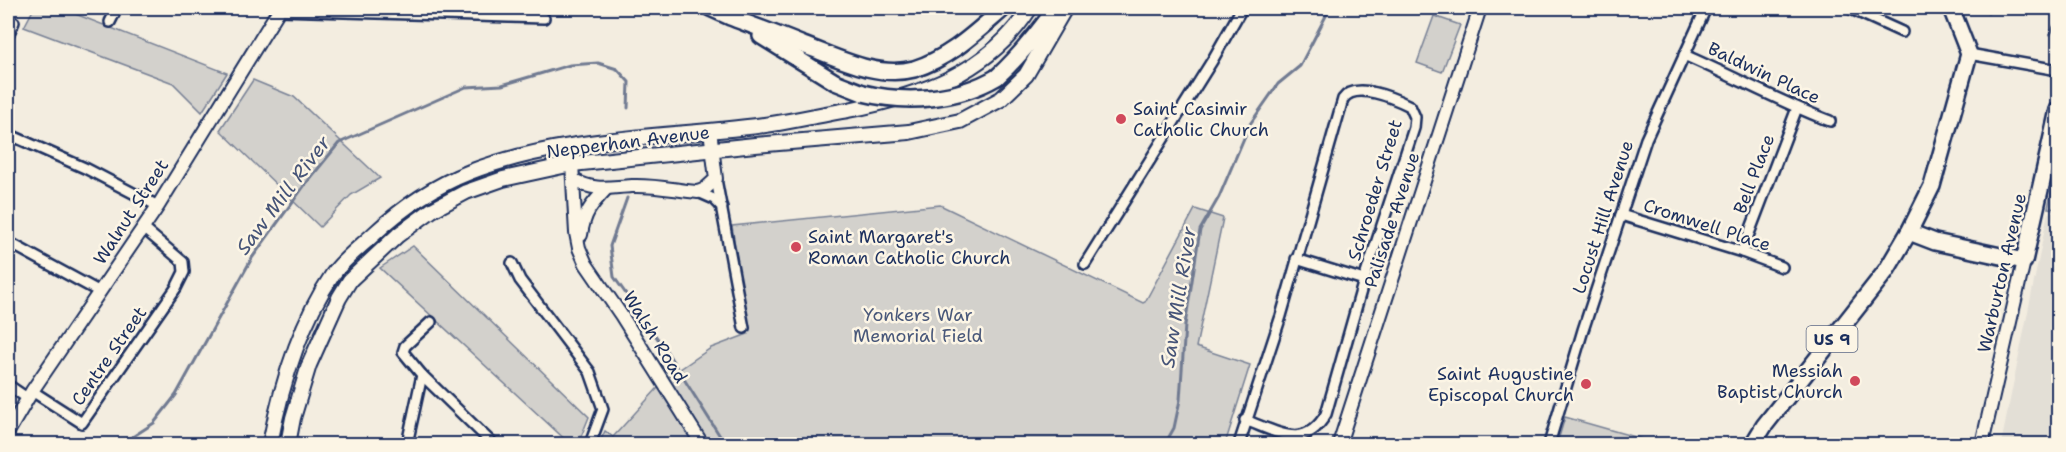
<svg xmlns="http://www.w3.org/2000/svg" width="2066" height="452" viewBox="0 0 2066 452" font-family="'Shantell Sans',sans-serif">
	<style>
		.built { fill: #e3dfd6 }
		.green { fill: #d3d1cc; stroke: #778095; stroke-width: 1.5 }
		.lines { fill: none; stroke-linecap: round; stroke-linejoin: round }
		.stream { stroke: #707a91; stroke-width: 3 }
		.minor-casing { stroke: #1b2f5e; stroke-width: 14 }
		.tertiary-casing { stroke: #1b2f5e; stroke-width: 16 }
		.secondary-casing { stroke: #1b2f5e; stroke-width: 18 }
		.primary-casing { stroke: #1b2f5e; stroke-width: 20 }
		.minor { stroke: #fcf5e5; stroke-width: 9 }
		.tertiary { stroke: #fcf5e5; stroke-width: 12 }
		.secondary { stroke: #fcf5e5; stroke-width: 14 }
		.primary { stroke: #fcf5e5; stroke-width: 15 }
		.primary-bridge-casing { stroke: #1b2f5e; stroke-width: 20; stroke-linecap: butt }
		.primary-bridge { stroke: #fcf5e5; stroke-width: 15 }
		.poi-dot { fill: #d1495b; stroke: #fcf5e5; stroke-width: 2 }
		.labels { text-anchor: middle; stroke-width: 5; stroke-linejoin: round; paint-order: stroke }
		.shield { fill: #fcf5e5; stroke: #5e6a86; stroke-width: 1.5 }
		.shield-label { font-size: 16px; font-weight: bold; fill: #1b2f5e }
		.street-label { font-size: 18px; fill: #1b2f5e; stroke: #fcf5e5 }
		.poi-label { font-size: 18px; fill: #1b2f5e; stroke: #fcf5e5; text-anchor: start }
		.park-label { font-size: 18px; fill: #49587a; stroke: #fcf5e5 }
		.water-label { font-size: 20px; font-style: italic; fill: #465478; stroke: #fcf5e5 }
	</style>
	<rect width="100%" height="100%" fill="#f3ede0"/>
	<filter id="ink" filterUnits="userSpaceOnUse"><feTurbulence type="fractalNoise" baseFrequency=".0167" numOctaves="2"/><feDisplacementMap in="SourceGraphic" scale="12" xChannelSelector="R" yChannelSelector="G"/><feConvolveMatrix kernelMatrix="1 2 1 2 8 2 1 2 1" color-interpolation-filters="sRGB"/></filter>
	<g filter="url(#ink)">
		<polygon class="built" points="2058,211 2058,444 2001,444 2048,213"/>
		<g class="green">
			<polygon points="34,8 60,8 227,73 202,112 173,83 24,27"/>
			<polygon points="1434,16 1460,25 1442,72 1417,63"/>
			<polygon points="253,80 294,97 380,178 351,195 320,227 220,130"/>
			<polygon points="2058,161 2058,209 2048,208"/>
			<polygon points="940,205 1143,303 1145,302 1195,209 1223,218 1196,347 1250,365 1225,444 599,444 605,431 613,437 667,378 711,348 748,334 732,226"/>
			<polygon points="413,246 589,417 578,444 570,444 380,268"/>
			<polygon points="1565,417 1660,444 1557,444"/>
		</g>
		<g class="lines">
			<g class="stream">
				<polyline points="1987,8 1988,13"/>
				<polyline points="2050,34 2056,23"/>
				<polyline points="627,198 610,246 614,277 665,349 725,444"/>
				<polyline points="116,444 123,443 154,423 176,395 252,258 304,186 339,143 466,87 502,85 570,65 598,63 617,69 629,82 628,108"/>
				<polyline points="1165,444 1174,428 1180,400 1185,325 1200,230 1219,197 1250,124 1278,84 1300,66 1330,8"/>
			</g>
			<g class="minor-casing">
				<g id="minor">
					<polyline points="1849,8 1902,32"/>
					<polyline points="278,10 544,18"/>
					<polyline points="110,22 117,8"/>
					<polyline points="8,35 14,22"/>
					<polyline points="1969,54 2058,70"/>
					<path d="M1684,55c49,21 96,47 146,66"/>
					<polyline points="8,134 87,169 158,206"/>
					<polyline points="716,179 744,328"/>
					<polyline points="698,192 714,199 722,207"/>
					<polyline points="1621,215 1742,252 1782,267"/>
					<polyline points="8,242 100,292"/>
					<polyline points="1742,252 1797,108"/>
					<polyline points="1296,259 1364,280"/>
					<polyline points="512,263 520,280 590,372 603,409 590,444"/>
					<polyline points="1085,264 1212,61 1242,8"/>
					<polyline points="431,322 405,346 403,352 422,375 493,444"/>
					<polyline points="8,385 27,398"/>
					<polyline points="32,391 82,423 176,288 184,272 183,262 143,228"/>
					<polyline points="407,444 422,375"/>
					<path d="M1239,444l42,-128 62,-217c12,-18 51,-1 67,7l5,11 -1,11 -50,152 -38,134c-21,37 -48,18 -81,6"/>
					<polyline points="1549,444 1583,330 1646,139 1706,8"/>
				</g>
			</g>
			<g class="tertiary-casing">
				<g id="tertiary">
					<polyline points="571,146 576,233 579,248 586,264 621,315 702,444"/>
					<path d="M574,180c22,12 35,7 58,6 22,-1 44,4 66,6l7,-3 11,-10 -6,-49"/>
					<path d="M581,235c3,-22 10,-30 25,-46"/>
					<polyline points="8,432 32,391 158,206 280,8"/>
					<polyline points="1339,444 1480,8"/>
					<polyline points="1982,444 2024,261"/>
				</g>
			</g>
			<g class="secondary-casing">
				<g id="secondary">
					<path d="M270,444c11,-58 29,-120 63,-170 11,-15 27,-27 41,-40 28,-26 60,-48 96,-62 96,-37 202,-34 302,-48 26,-4 51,-10 76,-14 72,-14 141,-37 182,-102"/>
					<polyline points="288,444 293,418 309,365 339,298 350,280 398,235 432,210 466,192 503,179 572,164 755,145 909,132 960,121 1001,99 1026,75 1065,8"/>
				</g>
			</g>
			<g class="primary-casing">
				<g id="primary">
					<path d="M710,8l20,9c24,9 49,18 73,28 33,12 74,34 111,24 36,-11 62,-37 90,-61"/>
					<polyline points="761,36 835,82 863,93"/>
					<path d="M997,77c23,-21 41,-44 59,-69"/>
					<polyline points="1909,232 1935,242 2024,261 2058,110"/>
					<polyline points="1753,444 1764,426 1886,271 1909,232 1932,186 1969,54 1951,8"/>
				</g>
			</g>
			<use href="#minor" class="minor"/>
			<use href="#tertiary" class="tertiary"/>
			<use href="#secondary" class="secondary"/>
			<use href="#primary" class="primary"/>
			<g class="primary-bridge-casing">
				<path id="primary-bridge" d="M863,93c44,11 95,7 134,-16"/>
			</g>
			<use href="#primary-bridge" class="primary-bridge"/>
		</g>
	</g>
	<g class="poi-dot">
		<circle cx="1121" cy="119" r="6"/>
		<circle cx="796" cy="247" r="6"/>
		<circle cx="1855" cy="381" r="6"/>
		<circle cx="1586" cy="384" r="6"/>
	</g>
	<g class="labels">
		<rect class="shield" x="1806.5" y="326" width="51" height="26" rx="4.5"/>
		<g class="shield-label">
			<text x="1832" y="345">US 9</text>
		</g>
		<g class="street-label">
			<text transform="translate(1764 73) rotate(25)" y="6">Baldwin Place</text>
			<text transform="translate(628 142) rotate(-7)" y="6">Nepperhan Avenue</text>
			<text transform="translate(1754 174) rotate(-69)" y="6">Bell Place</text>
			<text transform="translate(1375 190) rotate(-73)" y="6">Schroeder Street</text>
			<text transform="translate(131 212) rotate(-57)" y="6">Walnut Street</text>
			<text transform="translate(1603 217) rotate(-72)" y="6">Locust Hill Avenue</text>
			<text transform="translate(1392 220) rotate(-72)" y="6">Palisade Avenue</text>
			<text transform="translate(1707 225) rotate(18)" y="6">Cromwell Place</text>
			<text transform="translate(2002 273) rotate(-77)" y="6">Warburton Avenue</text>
			<text transform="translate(655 337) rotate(58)" y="6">Walsh Road</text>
			<text transform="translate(109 356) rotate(-55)" y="6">Centre Street</text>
		</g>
		<g class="poi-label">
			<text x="1133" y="115">Saint Casimir<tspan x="1133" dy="21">Catholic Church</tspan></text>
			<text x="808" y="243">Saint Margaret's<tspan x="808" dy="21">Roman Catholic Church</tspan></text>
			<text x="1843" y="377" text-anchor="end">Messiah<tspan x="1843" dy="21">Baptist Church</tspan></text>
			<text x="1574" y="380" text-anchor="end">Saint Augustine<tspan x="1574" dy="21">Episcopal Church</tspan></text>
		</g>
		<g class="park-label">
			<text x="918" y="321">Yonkers War<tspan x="918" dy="21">Memorial Field</tspan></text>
		</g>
		<g class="water-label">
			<text transform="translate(283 195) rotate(-53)" y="7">Saw Mill River</text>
			<text transform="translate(1178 297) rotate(-81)" y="7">Saw Mill River</text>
		</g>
	</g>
	<rect width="2066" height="452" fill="none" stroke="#fcf5e5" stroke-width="30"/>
	<rect x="15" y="15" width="2036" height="422" fill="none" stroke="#1b2f5e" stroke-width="2" filter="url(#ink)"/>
</svg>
